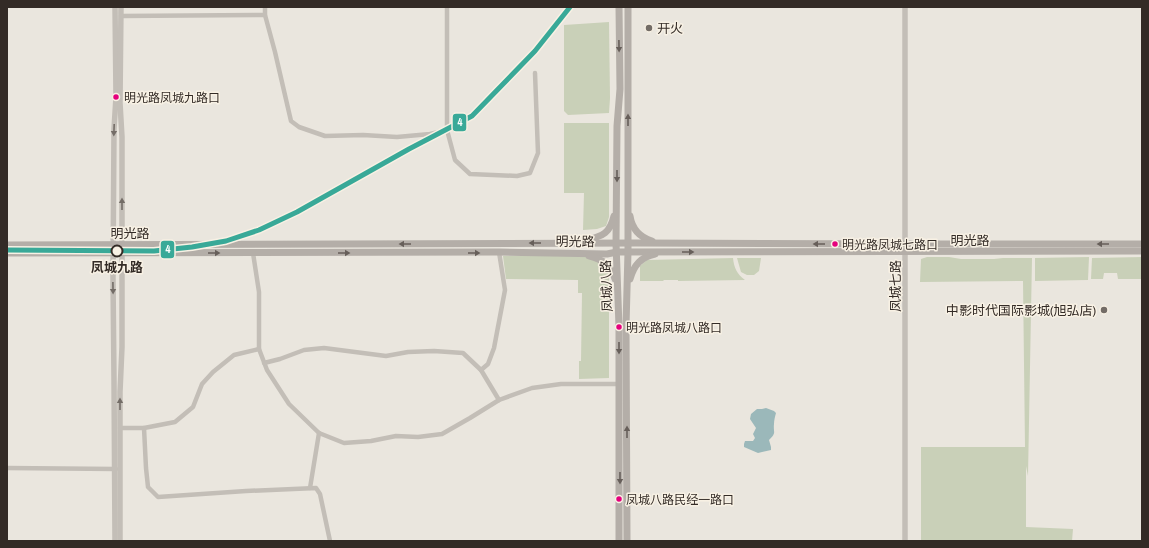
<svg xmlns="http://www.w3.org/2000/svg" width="1149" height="548" viewBox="0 0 1149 548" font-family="'Archivo Narrow','Noto Sans SC',sans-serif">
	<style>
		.green { fill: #c9d0b8 }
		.water { fill: #9bb8ba }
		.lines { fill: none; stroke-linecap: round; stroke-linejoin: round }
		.minor { stroke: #c3beb7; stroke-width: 4.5 }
		.tertiary { stroke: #c3beb7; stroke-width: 5.5 }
		.secondary { stroke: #b4aea8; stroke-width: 7 }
		.metro-1-casing { stroke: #f8f1e4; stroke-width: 8 }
		.metro-1 { stroke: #39a998; stroke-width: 5 }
		.oneway { fill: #675f5a }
		.oneway2 { fill: #746d67 }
		.poi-dot { fill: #736c66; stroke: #f8f1e4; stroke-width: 1.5 }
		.bus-dot { fill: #e5007d; stroke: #f8f1e4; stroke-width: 1.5 }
		.stop-dot { fill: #f8f1e4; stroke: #332b26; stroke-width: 2 }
		.labels { text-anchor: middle; stroke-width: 3; stroke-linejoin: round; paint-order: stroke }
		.bus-label { font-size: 12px; fill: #332b26; stroke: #f8f1e4; text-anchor: start }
		.poi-label { font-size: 13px; fill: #332b26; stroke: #f8f1e4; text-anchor: start }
		.street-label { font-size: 13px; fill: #332b26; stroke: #f8f1e4 }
		.stop-label { font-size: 13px; font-weight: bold; fill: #332b26; stroke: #f8f1e4 }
		.line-badge { stroke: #f8f1e4; stroke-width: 1.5 }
		.badge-label { font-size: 11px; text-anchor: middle; font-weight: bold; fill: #fff }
	</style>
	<rect width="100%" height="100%" fill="#eae6de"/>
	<g class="green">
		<polygon points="609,22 610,98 609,113 568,115 564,111 564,25"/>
		<polygon points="564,123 609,123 609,217 606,226 597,229 583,230 584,193 564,193"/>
		<polygon points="503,256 592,256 607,263 609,275 609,378 579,379 579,361 581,361 582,293 578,293 578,280 506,279"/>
		<polygon points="927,257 949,257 961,259 994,259 1003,258 1032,258 1028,476 1026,466 1026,527 1073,529 1072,541 921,541 921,447 1025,447 1023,281 920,282 921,259"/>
		<polygon points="1089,257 1088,280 1035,281 1035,258"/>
		<polygon points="1142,257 1142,279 1118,279 1117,273 1104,273 1103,279 1091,279 1092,258"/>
		<path d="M733,258c1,10 4,16 12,22l-67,1v-1h-14l-1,1h-23v-15l7,-6z"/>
		<polygon points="737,258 761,258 759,271 754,275 747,275 741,272"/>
	</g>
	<path class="water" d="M766,408l8,3 2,2c-1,4 -2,7 -2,11 -1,9 3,8 -5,16l2,7v3l-13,3 -14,-6v-3l1,-3h8l2,-3 -2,-4 3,-6 -6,-9 1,-5 6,-5h5z"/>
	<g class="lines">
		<g class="minor">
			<polyline points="265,7 265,15 275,52 291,121 299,127 325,136 363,135 397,137 430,134 447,130"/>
			<polyline points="447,7 447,130 455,160 470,174 517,176 530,173 538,153 535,73"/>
			<polyline points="121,16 265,15"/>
			<polyline points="253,253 259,292 259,349 267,370 289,404 319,433 344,443 371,441 396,436 418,437 442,434 470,418 499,400 532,388 561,384 619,384"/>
			<polyline points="264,363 280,359 304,350 324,348 386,356 408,352 434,351 463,353 481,370 499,400"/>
			<polyline points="481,370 488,364 494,348 505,290 499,252"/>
			<polyline points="120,428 144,428 146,468 148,487 158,497 246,491 316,488 320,494 330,541"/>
			<polyline points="144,428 175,422 193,407 202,384 213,372 234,355 259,349"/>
			<polyline points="7,468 116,469"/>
			<polyline points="310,488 319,433"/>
		</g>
		<g class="tertiary">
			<polyline points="115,541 114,380 113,278 114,129 116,97 115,7"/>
			<polyline points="120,541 120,392 122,347 122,137 120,103 121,7"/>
			<polyline points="905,541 905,7"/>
		</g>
		<g class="secondary">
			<polyline points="619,7 620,89 617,126 616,243 619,327 619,541"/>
			<path d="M630,216c2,13 9,21 22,25"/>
			<path d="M587,240c16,-4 23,-7 27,-24"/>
			<polyline points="7,245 636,243 905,244 1142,244"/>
			<polyline points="7,253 499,252 607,254 617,252 1142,251"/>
			<path d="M589,256c14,4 22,8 26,23"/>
			<path d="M630,279c4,-14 11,-22 25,-25"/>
			<polyline points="627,541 626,326 628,252 628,7"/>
		</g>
		<g class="metro-1-casing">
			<polyline id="metro-1" points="7,250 154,251 192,247 226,241 259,230 297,212 409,149 472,116 535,51 570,7"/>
		</g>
		<use href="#metro-1" class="metro-1"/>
	</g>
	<defs><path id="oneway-solid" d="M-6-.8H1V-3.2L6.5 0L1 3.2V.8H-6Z"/></defs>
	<g class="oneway">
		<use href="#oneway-solid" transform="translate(619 46) rotate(89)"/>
		<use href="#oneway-solid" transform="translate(628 120) rotate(-90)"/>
		<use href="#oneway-solid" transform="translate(617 176) rotate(90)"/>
		<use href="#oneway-solid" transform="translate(535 243) rotate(180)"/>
		<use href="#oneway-solid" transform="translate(405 244) rotate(180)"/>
		<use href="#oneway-solid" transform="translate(819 244) rotate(-180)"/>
		<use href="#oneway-solid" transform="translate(1103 244) rotate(180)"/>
		<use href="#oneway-solid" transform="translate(688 252)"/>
		<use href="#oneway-solid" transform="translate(214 253)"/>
		<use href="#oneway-solid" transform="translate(344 253)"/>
		<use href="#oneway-solid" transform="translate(474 253)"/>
		<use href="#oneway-solid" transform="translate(619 348) rotate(90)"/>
		<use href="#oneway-solid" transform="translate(627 432) rotate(-90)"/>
		<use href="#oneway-solid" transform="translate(620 478) rotate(90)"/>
	</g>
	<g class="oneway2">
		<use href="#oneway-solid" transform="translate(114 130) rotate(92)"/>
		<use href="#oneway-solid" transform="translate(122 204) rotate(-90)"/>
		<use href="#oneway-solid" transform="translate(113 288) rotate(89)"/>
		<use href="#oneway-solid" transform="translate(120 404) rotate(-90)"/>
	</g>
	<g class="poi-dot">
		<circle cx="649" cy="28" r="4"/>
		<circle cx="1104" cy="310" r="4"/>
	</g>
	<g class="bus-dot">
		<circle cx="116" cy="97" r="3.5"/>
		<circle cx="835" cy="244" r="3.5"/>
		<circle cx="619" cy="327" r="3.5"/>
		<circle cx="619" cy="499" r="3.5"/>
	</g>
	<circle class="stop-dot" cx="117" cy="251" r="5.5"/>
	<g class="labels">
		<g class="bus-label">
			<text x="124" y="102">明光路凤城九路口</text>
			<text x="842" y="249">明光路凤城七路口</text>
			<text x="626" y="332">明光路凤城八路口</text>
			<text x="626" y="504">凤城八路民经一路口</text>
		</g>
		<g class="poi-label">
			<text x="657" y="33">开火</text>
			<text x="1096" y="315" text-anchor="end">中影时代国际影城(旭弘店)</text>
		</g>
		<g class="street-label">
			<text x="130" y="238">明光路</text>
			<text x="970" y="245">明光路</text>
			<text transform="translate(575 241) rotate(1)" y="5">明光路</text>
			<text transform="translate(606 286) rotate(-92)" y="5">凤城八路</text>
			<text transform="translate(895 286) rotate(-90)" y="5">凤城七路</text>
		</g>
		<g class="stop-label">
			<text x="117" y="272">凤城九路</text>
		</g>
	</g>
	<g class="line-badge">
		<rect x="452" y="113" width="15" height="19" rx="4" fill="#39a998"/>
		<rect x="160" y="240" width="15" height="19" rx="4" fill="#39a998"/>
	</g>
	<g class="badge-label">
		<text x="460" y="126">4</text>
		<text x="168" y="253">4</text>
	</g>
	<rect width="1149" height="548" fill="none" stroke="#332b26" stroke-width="16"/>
</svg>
